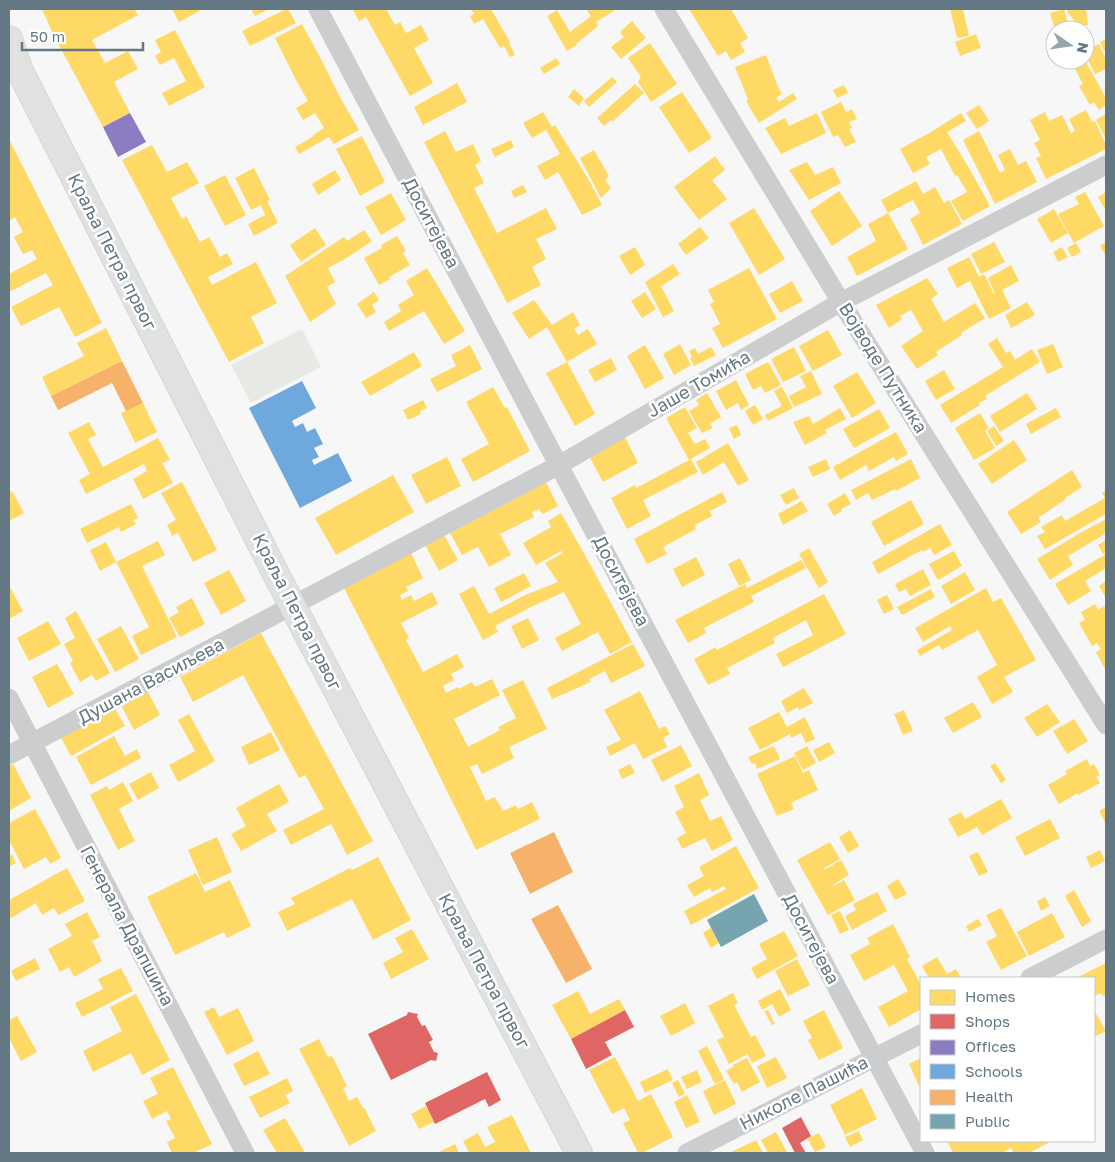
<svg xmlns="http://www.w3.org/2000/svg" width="1115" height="1162" viewBox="0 0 1115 1162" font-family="'Golos Text',sans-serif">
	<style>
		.green { fill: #e6e9e4 }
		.homes { fill: #ffd966 }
		.shops { fill: #e06666 }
		.offices { fill: #8e7cc3 }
		.schools { fill: #6fa8dc }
		.health { fill: #f6b26b }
		.public { fill: #76a5af }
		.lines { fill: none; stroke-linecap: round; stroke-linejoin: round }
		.secondary-casing { stroke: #d4d5d6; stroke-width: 28 }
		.street { stroke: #cccdce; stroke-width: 19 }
		.secondary { stroke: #e0e1e1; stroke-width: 26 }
		.labels { text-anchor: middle; stroke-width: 5; stroke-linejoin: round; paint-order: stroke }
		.street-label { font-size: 18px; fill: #637882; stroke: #fff }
	</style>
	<rect width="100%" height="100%" fill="#f7f7f7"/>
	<polygon class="green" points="302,329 321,367 251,403 231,365"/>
	<g class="homes">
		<polygon points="42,9 134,9 138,15 92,40 105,63 128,51 138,69 114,82 130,113 103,127 53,34"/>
		<polygon points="172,9 203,9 179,22"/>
		<polygon points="251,9 269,9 255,16"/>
		<polygon points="286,9 288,9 296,23 250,46 242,31"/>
		<polygon points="355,9 386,9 395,25 400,22 406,33 421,25 429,40 414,48 433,83 410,96 366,17 359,21 353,10"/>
		<polygon points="471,9 491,9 510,42 509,43 515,55 510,57 504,46 500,48 483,19 474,24 470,16 474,14"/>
		<polygon points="586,9 617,9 596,22 598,26 576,44 577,45 567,51 547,16 557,10 570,32 591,16"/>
		<polygon points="689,9 731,9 748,38 740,43 745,52 731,60 726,51 718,56"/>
		<polygon points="950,9 963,9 969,36 957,38"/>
		<polygon points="1064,9 1070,30 1055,30 1050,13"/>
		<polygon points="1067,9 1086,9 1088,25 1078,26 1067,11"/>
		<polygon points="632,21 646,38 621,59 611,47 624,37 620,32"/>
		<polygon points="302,24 323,63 341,99 359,130 334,144 329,137 299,154 295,147 314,136 313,135 324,128 315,113 303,120 296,108 308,101 296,80 275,38"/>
		<polygon points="175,30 205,87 169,106 162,93 186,81 174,58 160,65 155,56 161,52 155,40"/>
		<polygon points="976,34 981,48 960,56 955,42"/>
		<polygon points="1106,39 1106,50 1104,51 1100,42"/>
		<polygon points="650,43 677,84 651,102 638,82 641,77 628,58"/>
		<polygon points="1099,44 1106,59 1106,69 1095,74 1085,54 1085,51"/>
		<polygon points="766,55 778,87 782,94 776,98 779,102 793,93 797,99 759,123 746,101 748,99 735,67"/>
		<polygon points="556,58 560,64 544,74 540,68"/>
		<polygon points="1078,60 1085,60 1106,98 1106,105 1099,110 1094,102 1090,105 1079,86 1083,84 1072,63"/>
		<polygon points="612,77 617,82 589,107 584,101"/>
		<polygon points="457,83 467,102 423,125 414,107"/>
		<polygon points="635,84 644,93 612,122 611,120 604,126 597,118"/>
		<polygon points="844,85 848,93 837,98 833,90"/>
		<polygon points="574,89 584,98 579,106 568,97"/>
		<polygon points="682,92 712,138 689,153 659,107"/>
		<polygon points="841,102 846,112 852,109 857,119 849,122 852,128 849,129 856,142 845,147 838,135 833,137 821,112"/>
		<polygon points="979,105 989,121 977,129 966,113"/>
		<polygon points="1086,110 1092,122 1095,121 1106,145 1106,149 1046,179 1036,158 1041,156 1034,143 1040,140 1030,120 1045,112 1049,121 1062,115 1071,133 1075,131 1069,119"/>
		<polygon points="543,112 552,127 555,125 590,182 602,205 582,215 558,172 545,180 537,166 560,154 546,130 532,138 523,123"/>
		<polygon points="817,113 826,133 781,154 765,128 785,118 789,126"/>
		<polygon points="961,113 966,121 947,132 969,168 990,206 963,221 951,201 967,192 957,175 955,176 941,149 926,157 930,164 913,173 900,149 931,132"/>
		<polygon points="1106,114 1106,139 1096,120"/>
		<polygon points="445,131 456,152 473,144 481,161 475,165 484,183 474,188 497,233 546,208 557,229 536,239 546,259 532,267 541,285 507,303 424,142"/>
		<polygon points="979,131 1000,173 1005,170 998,155 1010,149 1018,165 1026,161 1037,182 995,204 963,140"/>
		<polygon points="362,136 385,182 360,196 336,149"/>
		<polygon points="9,139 102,323 75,337 59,307 21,326 11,307 53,285 46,273 9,292 9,274 37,259 32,250 23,254 14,237 23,232 15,217 9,221"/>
		<polygon points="511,140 514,147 495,157 491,149"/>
		<polygon points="152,145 167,172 187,162 199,183 171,198 182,219 186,216 200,242 209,237 220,257 227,253 233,264 208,277 212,285 256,262 277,303 251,317 264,343 229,362 122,160"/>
		<polygon points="594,150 609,176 605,180 611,188 601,198 580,158"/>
		<polygon points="715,156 725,170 712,180 727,199 699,220 674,187"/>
		<polygon points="807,162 815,175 833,167 841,183 809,200 789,170"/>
		<polygon points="254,168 270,200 267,201 278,223 254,236 248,224 265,215 261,205 251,210 235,178"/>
		<polygon points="335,170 341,180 318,195 312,184"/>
		<polygon points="225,175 246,215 225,226 204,186"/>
		<polygon points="916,181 923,194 935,187 944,203 949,200 962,224 923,245 910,219 920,213 913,200 888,213 881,200"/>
		<polygon points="523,185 527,192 514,198 511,191"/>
		<polygon points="839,191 862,226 832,246 810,211"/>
		<polygon points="1085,192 1104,226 1074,243 1058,214 1079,204 1075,197"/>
		<polygon points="1106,192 1106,211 1098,197"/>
		<polygon points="391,193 406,220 381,235 365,207"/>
		<polygon points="754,208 785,259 759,275 729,223"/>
		<polygon points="1054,209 1068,233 1051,243 1037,219"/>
		<polygon points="888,213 908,249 857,276 847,257 876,241 868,224"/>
		<polygon points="700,227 709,238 686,255 678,244"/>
		<polygon points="315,228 326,245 301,262 290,245"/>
		<polygon points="364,230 372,241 345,259 328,268 335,282 327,287 336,304 310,322 285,276 344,237 347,241"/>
		<polygon points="397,236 406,251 403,253 410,265 389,277 390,279 379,285 364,258 382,248 381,245"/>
		<polygon points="994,242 1005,262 981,274 971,254"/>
		<polygon points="1106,242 1106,256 1100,246"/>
		<polygon points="1076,243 1081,252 1072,257 1067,248"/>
		<polygon points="635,247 645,265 630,275 619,256"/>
		<polygon points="1062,247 1068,257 1058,262 1053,252"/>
		<polygon points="969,257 979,277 984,274 994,294 995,294 988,278 1011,265 1019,281 1002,290 1011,308 989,319 970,281 957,288 947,268"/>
		<polygon points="673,264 680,274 661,286 674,311 663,317 645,282"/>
		<polygon points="427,268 465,331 444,344 424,311 389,331 384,322 401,311 398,305 414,295 406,281"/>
		<polygon points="749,268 777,319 723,348 712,328 720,324 710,304 714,302 708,290"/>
		<polygon points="927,278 938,294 931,299 944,322 975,303 985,318 961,333 962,335 936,352 938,355 917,369 901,346 923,331 911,310 900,316 902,319 889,328 876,305"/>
		<polygon points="792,281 803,301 780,313 769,294"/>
		<polygon points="374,292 379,300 372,305 376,312 366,318 357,304"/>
		<polygon points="645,292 656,309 642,318 631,301"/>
		<polygon points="534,300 552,325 573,312 580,325 574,329 578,335 588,329 597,344 567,362 547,327 529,339 512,313"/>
		<polygon points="1027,302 1035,315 1011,328 1005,315"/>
		<polygon points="106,328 122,361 51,396 42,377 84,356 77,343"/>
		<polygon points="828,330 842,355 813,371 799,346"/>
		<polygon points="997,338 1006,353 1010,351 1015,360 1032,349 1040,362 985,396 987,399 979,403 980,405 951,423 940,405 1003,367 988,344"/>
		<polygon points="680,344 691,365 674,375 663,354"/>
		<polygon points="1053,344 1063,367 1047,374 1037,350"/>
		<polygon points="470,345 482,369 437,392 430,379 456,366 451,355"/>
		<polygon points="645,345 664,378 645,389 627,356"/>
		<polygon points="711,347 716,355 694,366 690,358 692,357 689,351 695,348 698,354"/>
		<polygon points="794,347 806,371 783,382 771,359"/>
		<polygon points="414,352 422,366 370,396 361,382"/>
		<polygon points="611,358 617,370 595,382 588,370"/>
		<polygon points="567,362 595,414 575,426 546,373"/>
		<polygon points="768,362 781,385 765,393 761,386 753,390 745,374"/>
		<polygon points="944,370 955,389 936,400 925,381"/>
		<polygon points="811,371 822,394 794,407 789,396 806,387 800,376"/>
		<polygon points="857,372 876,403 852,418 833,386"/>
		<polygon points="736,380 749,405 741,410 738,403 726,410 716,391"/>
		<polygon points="493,387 505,408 507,407 530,451 473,482 461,459 489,444 466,402"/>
		<polygon points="782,387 793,408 768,421 765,415 782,406 774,391"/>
		<polygon points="707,393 721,417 710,424 713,428 702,433 689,411 699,405 696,400"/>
		<polygon points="1027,393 1037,409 1000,432 990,416"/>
		<polygon points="423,400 427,408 420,411 421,414 408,420 403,410"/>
		<polygon points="143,403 157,432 135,443 121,413"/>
		<polygon points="755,405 763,419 753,425 745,411"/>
		<polygon points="685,407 697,428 688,433 695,444 705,439 710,448 689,460 666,418"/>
		<polygon points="840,408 846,419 825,430 827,433 805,445 793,422 809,416 813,424"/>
		<polygon points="1056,408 1061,417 1031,434 1026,424"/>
		<polygon points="879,409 890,428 854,448 843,429"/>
		<polygon points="980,413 989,428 985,431 995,448 974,460 955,428"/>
		<polygon points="89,422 96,435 88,439 103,467 158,438 170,460 162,463 173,483 143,499 133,479 147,471 144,464 86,494 79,480 90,474 68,433"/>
		<polygon points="737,425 741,435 734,439 729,428"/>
		<polygon points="994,426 1004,441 996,446 987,431"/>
		<polygon points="896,432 908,454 896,461 894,457 869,471 866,465 840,480 833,467"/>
		<polygon points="625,437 638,463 603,482 589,456"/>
		<polygon points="1014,440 1027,460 992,484 978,464"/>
		<polygon points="728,443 749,480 738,486 724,462 703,475 696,462"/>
		<polygon points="447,457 461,486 426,504 411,475"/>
		<polygon points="691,459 698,472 643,500 651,516 627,529 611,498 635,485 636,488"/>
		<polygon points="826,459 830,469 813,477 808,467"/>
		<polygon points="911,459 920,478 896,491 895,489 872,500 868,493 856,500 851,490"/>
		<polygon points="1072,470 1082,487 1065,498 1066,499 1038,518 1041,522 1021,534 1007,512"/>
		<polygon points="393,475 414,512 336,555 315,518"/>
		<polygon points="182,482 217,550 193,562 178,533 172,536 167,525 176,520 161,493"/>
		<polygon points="546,482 558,506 543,514 539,509 532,512 534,517 500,534 511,555 489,567 478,547 462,555 450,533"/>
		<polygon points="794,488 799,498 786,505 780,495"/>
		<polygon points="1106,490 1106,514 1045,549 1037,536 1045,532 1041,527 1062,515 1065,521 1105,498 1102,493"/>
		<polygon points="12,491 24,513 9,521 9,493"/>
		<polygon points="722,492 727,502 710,511 712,516 695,525 696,529 663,547 667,554 647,564 634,539"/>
		<polygon points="845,493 851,504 841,509 842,511 834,516 827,504"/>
		<polygon points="911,500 924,524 884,546 871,522"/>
		<polygon points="802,501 808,511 783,525 778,514"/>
		<polygon points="131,504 138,518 133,520 136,524 121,532 119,527 87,543 80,529"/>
		<polygon points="561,513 590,564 632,642 610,654 598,632 562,651 555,638 581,624 564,592 531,607 495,626 498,632 483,640 459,594 474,586 489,614 525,595 558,582 545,563 563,553 561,551 536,565 523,543 551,527 548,521"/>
		<polygon points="1106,519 1106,531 1104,532 1105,534 1068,556 1073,565 1050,580 1037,559 1080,533"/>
		<polygon points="940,524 952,545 934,555 930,548 923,552 922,550 878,574 872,562"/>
		<polygon points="443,533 458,560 439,571 424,543"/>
		<polygon points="1106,540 1106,552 1103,554 1098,545"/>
		<polygon points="158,541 165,555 142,566 177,637 141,655 132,636 149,627 116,562"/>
		<polygon points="106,542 116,562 100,571 90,550"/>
		<polygon points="809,548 828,582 819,588 799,554"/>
		<polygon points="954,551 962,566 938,580 929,564"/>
		<polygon points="411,553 423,578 406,587 408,591 400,595 402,600 411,595 414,601 432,592 438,604 401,623 409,638 406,640 423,672 457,654 464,667 451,674 454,680 443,686 446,693 458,687 459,689 472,682 475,687 492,679 500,695 454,719 468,747 500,730 498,727 516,718 502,690 523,680 547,729 509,747 514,758 482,774 477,764 470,767 486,801 495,797 503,811 516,805 518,809 532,802 540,819 476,850 420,736 344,588"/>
		<polygon points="1106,554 1106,568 1085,581 1091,591 1068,605 1055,584"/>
		<polygon points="696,557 705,575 682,587 673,569"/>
		<polygon points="740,558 751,580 739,586 728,564"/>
		<polygon points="801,560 806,568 751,596 754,602 704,628 706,633 688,643 675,620 745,584 747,588"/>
		<polygon points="923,569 931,585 910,596 906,589 899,592 895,584"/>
		<polygon points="229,570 246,601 221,615 204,583"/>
		<polygon points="965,572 975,590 951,604 941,586"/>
		<polygon points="524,573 531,586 501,602 494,588"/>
		<polygon points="1106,581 1106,598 1099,586"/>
		<polygon points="9,587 10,587 23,611 9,619"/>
		<polygon points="986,588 993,602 1001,598 1036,660 1004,677 1013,692 992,704 977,677 997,665 978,630 942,650 939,645 920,656 917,650 952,630 950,626 923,642 915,628"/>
		<polygon points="931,589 935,597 902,615 897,607"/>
		<polygon points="824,594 846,634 783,667 776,654 813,635 806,620 773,638 775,643 727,668 730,674 708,685 694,659 716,647 717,650"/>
		<polygon points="887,595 894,609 884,614 877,600"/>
		<polygon points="192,598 205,624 180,637 169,618 179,612 176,607"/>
		<polygon points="1095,604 1098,610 1104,606 1106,609 1106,671 1096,652 1101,649 1097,643 1092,646 1079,623 1085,620 1081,612"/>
		<polygon points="76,611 110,673 96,681 92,675 80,682 70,663 73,661 64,644 75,638 65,618"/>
		<polygon points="528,618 539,640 522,649 511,626"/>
		<polygon points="48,621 61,644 29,661 17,638"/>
		<polygon points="121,626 139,659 115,672 97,639"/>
		<polygon points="261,633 373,841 347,855 331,824 291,845 283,830 324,809 305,775 299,778 243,675 193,702 180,677"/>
		<polygon points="633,644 645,666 611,683 605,671 589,679 591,682 552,699 547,688"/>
		<polygon points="57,664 74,694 48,708 32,677"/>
		<polygon points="804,688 813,703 799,710 798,707 787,713 781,701"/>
		<polygon points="147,690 160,715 134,730 121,705"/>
		<polygon points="640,691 659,729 665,726 670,734 663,738 667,747 643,759 635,743 610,756 606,747 621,740 604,710"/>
		<polygon points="973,702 982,717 953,733 944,718"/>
		<polygon points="1047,704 1060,722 1037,737 1024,718"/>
		<polygon points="114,707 125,726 71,756 60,736"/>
		<polygon points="904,710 913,731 903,735 894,714"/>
		<polygon points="779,712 787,727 805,717 815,739 806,743 801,733 791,738 790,734 760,750 748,728"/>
		<polygon points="189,714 215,761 178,782 169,765 195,751 178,720"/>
		<polygon points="1074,719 1088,741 1067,754 1053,731"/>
		<polygon points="271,732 280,750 249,765 241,747"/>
		<polygon points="114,736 125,756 137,749 141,758 91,785 76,757"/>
		<polygon points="829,742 835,753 819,762 813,750"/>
		<polygon points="681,745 692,766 662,782 651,760"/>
		<polygon points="774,746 780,759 757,769 755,763 752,764 748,757"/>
		<polygon points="807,746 816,763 803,770 794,753"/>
		<polygon points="795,756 803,773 809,770 818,790 791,803 794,809 777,816 757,774"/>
		<polygon points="1087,759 1090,766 1094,764 1100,775 1096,777 1100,783 1078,795 1078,793 1059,804 1048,785 1067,774 1065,771"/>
		<polygon points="995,763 1006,780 1001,783 990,766"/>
		<polygon points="13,764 31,798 9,811 9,766"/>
		<polygon points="630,764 635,773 622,779 618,770"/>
		<polygon points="151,772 159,788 138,800 129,784"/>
		<polygon points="699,773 709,795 700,800 710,821 721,816 733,840 712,851 705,838 682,849 677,838 686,833 675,812 684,807 674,786"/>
		<polygon points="123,782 133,801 119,809 135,841 118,850 90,795 107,786 109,790"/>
		<polygon points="279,784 289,802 267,814 277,831 241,851 231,834 246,826 236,808"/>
		<polygon points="1001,799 1012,818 982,835 977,827 958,837 948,819 961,812 965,819"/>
		<polygon points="1106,807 1106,824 1099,811"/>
		<polygon points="35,809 61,858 50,864 46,857 24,869 10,842 9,843 9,823"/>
		<polygon points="1050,819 1060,838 1025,856 1015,837"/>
		<polygon points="850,830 859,846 848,853 839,837"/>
		<polygon points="217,837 232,872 203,885 188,850"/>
		<polygon points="830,842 840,859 824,868 824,870 841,860 849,875 833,885 834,886 844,880 855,900 828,915 797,860"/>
		<polygon points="736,846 759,888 691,925 684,911 726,889 724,886 712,892 710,888 694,897 687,885 704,876 699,867"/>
		<polygon points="1100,850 1105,861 1091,868 1086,857"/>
		<polygon points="978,852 988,872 979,876 969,856"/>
		<polygon points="12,854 16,863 9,867 9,856"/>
		<polygon points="378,857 411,920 373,940 352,899 287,931 278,912 295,904 291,898 350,868 352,870"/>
		<polygon points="67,868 85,901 58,915 54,908 42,915 36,903 9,919 9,900"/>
		<polygon points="196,873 205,892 230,880 251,926 227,938 224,932 175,955 147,897"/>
		<polygon points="898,879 907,894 895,900 887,886"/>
		<polygon points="1074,890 1091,921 1082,927 1065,896"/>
		<polygon points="877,892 887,911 852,930 845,916 856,910 853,904"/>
		<polygon points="1045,897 1050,906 1041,911 1037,901"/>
		<polygon points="1001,908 1027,956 1001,970 986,942 997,936 986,915"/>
		<polygon points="840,911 849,930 840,934 831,915"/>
		<polygon points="87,912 100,937 92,941 102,961 74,977 69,967 60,972 48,949 72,936 65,924"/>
		<polygon points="1052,913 1065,937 1029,956 1017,932"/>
		<polygon points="978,919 982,925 969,932 966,926"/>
		<polygon points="893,924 910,957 907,959 921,985 921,1009 889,1027 878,1007 908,991 894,965 864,981 850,955 870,944 867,938"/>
		<polygon points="711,928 719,943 711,948 703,933"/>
		<polygon points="412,929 429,959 391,979 383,963 403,952 395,938"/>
		<polygon points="784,931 798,956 757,979 751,968 767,959 759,944"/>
		<polygon points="937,957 947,974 956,969 961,978 929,978 922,966"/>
		<polygon points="35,958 40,969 16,981 11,971"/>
		<polygon points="797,959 810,985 788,996 775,971"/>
		<polygon points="1106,963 1106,995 1103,996 1101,993 1094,996 1094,978 1076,978"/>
		<polygon points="121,968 133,991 82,1017 75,1003 103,989 98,979"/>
		<polygon points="780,989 791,1010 779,1017 772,1004 762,1010 758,1001"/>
		<polygon points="578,991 590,1014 619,999 625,1010 571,1039 552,1005"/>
		<polygon points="733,993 738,1003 734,1005 751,1037 755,1035 766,1056 752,1063 748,1054 729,1064 717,1040 724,1037 708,1006"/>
		<polygon points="136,994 170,1060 142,1075 131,1053 93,1072 83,1051 122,1031 110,1007"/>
		<polygon points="685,1003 695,1023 671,1036 660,1016"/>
		<polygon points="214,1007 219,1017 238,1008 254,1041 227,1055 204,1012"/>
		<polygon points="768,1010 775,1024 772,1025 764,1011"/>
		<polygon points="824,1010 843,1048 819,1060 808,1040 812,1038 803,1021"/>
		<polygon points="1094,1010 1106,1031 1094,1037"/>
		<polygon points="17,1016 37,1052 21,1061 9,1038 9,1020"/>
		<polygon points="319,1039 328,1057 332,1056 347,1086 343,1088 349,1101 357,1097 363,1108 364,1107 376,1131 349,1146 299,1049"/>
		<polygon points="707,1046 724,1079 715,1084 698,1051"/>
		<polygon points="258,1051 270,1074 244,1086 233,1064"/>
		<polygon points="615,1057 638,1101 651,1094 673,1137 642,1153 638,1153 623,1123 630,1120 624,1108 612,1114 589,1070"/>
		<polygon points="776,1057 787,1078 767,1088 757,1066"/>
		<polygon points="747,1058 760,1082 742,1092 737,1082 734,1084 726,1071 734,1066 733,1065"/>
		<polygon points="921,1058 921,1085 919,1086 909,1064"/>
		<polygon points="173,1067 212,1144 193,1153 172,1153 167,1142 175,1138 166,1121 171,1119 167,1111 152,1119 143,1101 158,1094 150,1078"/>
		<polygon points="668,1069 673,1080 645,1093 640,1082"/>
		<polygon points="697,1070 702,1082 687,1089 681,1077"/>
		<polygon points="287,1078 293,1091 285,1095 290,1103 260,1118 249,1097"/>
		<polygon points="678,1080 685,1094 679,1097 672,1083"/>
		<polygon points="725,1080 736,1104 714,1115 703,1091"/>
		<polygon points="862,1088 877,1119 845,1135 830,1105"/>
		<polygon points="687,1095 700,1122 686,1128 674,1102"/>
		<polygon points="426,1106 434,1122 419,1129 411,1114"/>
		<polygon points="512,1115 531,1153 469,1153 463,1141 478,1133 485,1147 495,1142 487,1127"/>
		<polygon points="285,1118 299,1142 305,1153 277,1153 263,1130"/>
		<polygon points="859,1131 863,1140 850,1147 845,1137"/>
		<polygon points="776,1132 787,1152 783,1153 768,1153 761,1140"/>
		<polygon points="819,1133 826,1147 815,1152 807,1138"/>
		<polygon points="756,1140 763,1153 729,1153"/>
		<polygon points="947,1141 1049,1141 1050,1142 1029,1153 1014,1153 1011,1148 1002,1153 953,1153"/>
		<polygon points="455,1144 459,1153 437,1153"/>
	</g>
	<g class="shops">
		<polygon points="625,1010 634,1027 605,1042 612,1055 586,1069 571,1039"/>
		<polygon points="408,1012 418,1014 417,1017 422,1026 425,1025 433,1040 429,1042 434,1052 438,1053 436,1061 431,1060 391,1080 368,1034 407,1015"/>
		<polygon points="487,1072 501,1100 489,1107 485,1099 435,1124 425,1103"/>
		<polygon points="801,1117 811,1136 800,1143 806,1153 795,1153 782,1128"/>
	</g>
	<polygon class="offices" points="130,113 146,142 118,157 103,127"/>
	<polygon class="schools" points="302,381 316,408 292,421 295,427 303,423 307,432 315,428 323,444 314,448 319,457 312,460 314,465 338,453 352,481 300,508 249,408"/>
	<g class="health">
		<polygon points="122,361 143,403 126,411 112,383 58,410 51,396"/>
		<polygon points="554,832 573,872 530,894 510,853"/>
		<polygon points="558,905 592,969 566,983 531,919"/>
	</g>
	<polygon class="public" points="754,894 768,921 721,947 707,920"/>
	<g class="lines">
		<g class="secondary-casing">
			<polyline id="secondary" points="9,39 19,69 277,576 579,1153"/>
		</g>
		<g class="street">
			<polyline points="318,9 548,445 925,1153"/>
			<polyline points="664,9 841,302 1106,725"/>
			<polyline points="9,698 245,1153"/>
			<polyline points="9,755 559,465 841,302 1106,165"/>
			<polyline points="1030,978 1106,939"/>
			<polyline points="687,1153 921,1034"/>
		</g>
		<use href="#secondary" class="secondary"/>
	</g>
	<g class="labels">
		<g class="street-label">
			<text transform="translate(431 223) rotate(62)" y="6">Доситејева</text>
			<text transform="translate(112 252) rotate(63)" y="6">Краља Петра првог</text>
			<text transform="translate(883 368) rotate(58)" y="6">Војводе Путника</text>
			<text transform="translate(699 384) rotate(-30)" y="6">Јаше Томића</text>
			<text transform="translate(621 581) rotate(62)" y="6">Доситејева</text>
			<text transform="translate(297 612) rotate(63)" y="6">Краља Петра првог</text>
			<text transform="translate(151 681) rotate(-28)" y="6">Душана Васиљева</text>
			<text transform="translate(127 926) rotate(62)" y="6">Генерала Драпшина</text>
			<text transform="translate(811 939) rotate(62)" y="6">Доситејева</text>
			<text transform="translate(484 971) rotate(62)" y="6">Краља Петра првог</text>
			<text transform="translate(804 1093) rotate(-27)" y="6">Николе Пашића</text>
		</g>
	</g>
	<rect width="1115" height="1162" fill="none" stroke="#637882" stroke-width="20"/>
	<rect x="920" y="977" width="175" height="165" fill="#ffffff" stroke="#c1c9cd"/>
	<rect x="930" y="990" width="25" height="15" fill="#ffd966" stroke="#c1c9cd"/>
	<text x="965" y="1002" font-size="15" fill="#637882">Homes</text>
	<rect x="930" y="1014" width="25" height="15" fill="#e06666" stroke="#c1c9cd"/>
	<text x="965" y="1027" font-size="15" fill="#637882">Shops</text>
	<rect x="930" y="1040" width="25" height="15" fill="#8e7cc3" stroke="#c1c9cd"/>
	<text x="965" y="1052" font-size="15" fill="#637882">Offices</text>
	<rect x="930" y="1064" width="25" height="15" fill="#6fa8dc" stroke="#c1c9cd"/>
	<text x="965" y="1077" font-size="15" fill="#637882">Schools</text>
	<rect x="930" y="1090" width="25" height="15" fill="#f6b26b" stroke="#c1c9cd"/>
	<text x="965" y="1102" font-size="15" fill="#637882">Health</text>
	<rect x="930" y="1114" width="25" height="15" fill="#76a5af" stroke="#c1c9cd"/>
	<text x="965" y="1127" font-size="15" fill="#637882">Public</text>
	<g transform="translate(1070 45) rotate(103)"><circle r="24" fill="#ffffff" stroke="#c1c9cd"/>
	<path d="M0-4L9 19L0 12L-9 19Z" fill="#97a4ab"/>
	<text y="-8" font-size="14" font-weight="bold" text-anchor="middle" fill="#637882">N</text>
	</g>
	<path d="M22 42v8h121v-8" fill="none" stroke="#637882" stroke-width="2.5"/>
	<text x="30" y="42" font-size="15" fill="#637882" stroke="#ffffff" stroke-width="4" paint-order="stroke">50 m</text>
</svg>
